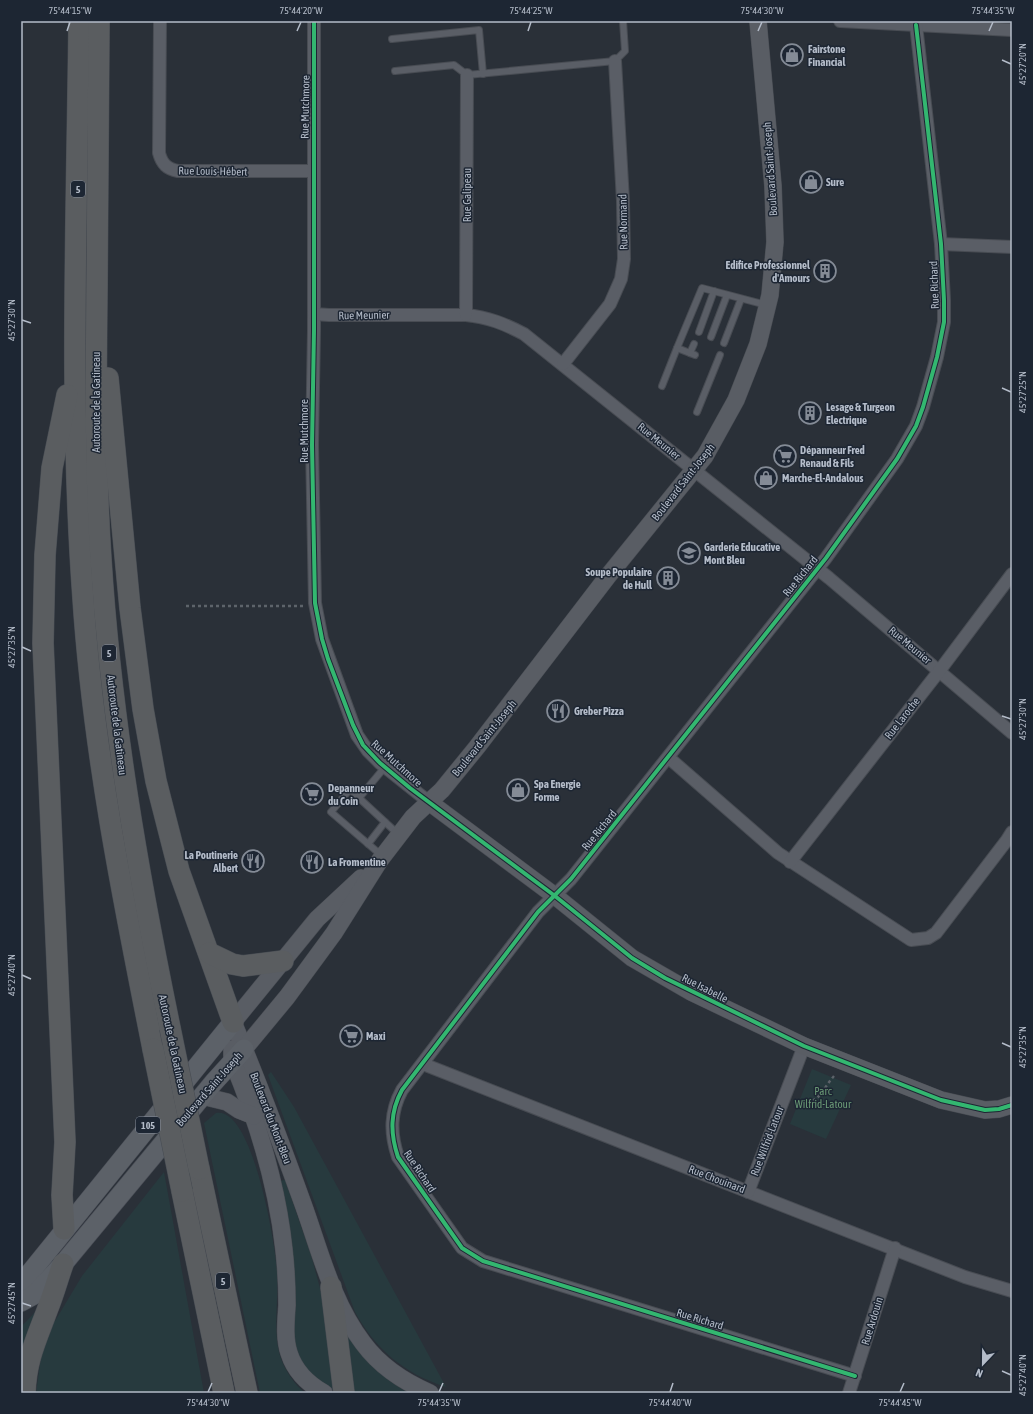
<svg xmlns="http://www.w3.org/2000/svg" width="1033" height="1414" viewBox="0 0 1033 1414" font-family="'Asap Condensed',sans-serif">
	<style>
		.green { fill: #273a3e }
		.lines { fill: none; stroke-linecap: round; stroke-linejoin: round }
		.lane-casing { stroke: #484c53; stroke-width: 8 }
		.street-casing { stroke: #484c53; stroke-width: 14 }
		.secondary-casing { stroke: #484c53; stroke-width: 18 }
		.primary-casing { stroke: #484c55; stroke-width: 20 }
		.highway-casing { stroke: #474c53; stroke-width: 22 }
		.path { stroke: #5d636a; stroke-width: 2.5; stroke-dasharray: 3 3; stroke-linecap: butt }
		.lane { stroke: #5a5e66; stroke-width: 6 }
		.street { stroke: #5a5e66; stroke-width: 12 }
		.secondary { stroke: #595d64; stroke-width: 17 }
		.primary { stroke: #5c6168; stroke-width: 19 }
		.highway { stroke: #5a5d60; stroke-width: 21 }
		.highway-bridge-casing { stroke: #474c53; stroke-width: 22; stroke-linecap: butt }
		.highway-bridge { stroke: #5a5d60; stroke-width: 21 }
		.cycleway-casing { stroke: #1d2633; stroke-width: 6 }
		.cycleway { stroke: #33b770; stroke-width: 4 }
		.ticks { fill: none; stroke: #b4bcc9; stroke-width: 1.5 }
		.labels { text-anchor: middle; stroke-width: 3; stroke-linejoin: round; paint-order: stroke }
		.shield { fill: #1d2633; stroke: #878f9c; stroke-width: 1 }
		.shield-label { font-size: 10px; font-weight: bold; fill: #b4bcc9 }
		.poi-label { font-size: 11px; font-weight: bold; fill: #b4bcc9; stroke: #1d2633; text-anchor: start }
		.street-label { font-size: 11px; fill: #b4bcc9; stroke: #1d2633 }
		.park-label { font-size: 11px; fill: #6b9a76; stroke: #1d2633 }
		.neatline { fill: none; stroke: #b4bcc9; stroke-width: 1.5 }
		.ticks-label { font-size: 10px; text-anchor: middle; fill: #b4bcc9 }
	</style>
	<rect width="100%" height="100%" fill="#2a3038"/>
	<g class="green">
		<polygon points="812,1069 851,1085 826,1139 790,1124"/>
		<path d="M271,1072l23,35 152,280c-41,-13 -70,-37 -91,-75l-87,-237z"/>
		<path d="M216,1113c37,-7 59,131 61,157 2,27 -4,56 2,82 4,16 14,31 26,41h-45l-56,-270z"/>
		<polygon points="164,1172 204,1393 36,1393 41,1357 52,1322 55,1321 82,1276"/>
		<polygon points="285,1180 311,1255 321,1292 335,1391 308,1374 294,1349 279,1181"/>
		<polygon points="36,1311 38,1311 21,1368 21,1327"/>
		<path d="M350,1336c15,24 34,42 58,57h-57l-7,-55z"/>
	</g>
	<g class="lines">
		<g class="lane-casing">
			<g id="lane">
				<polyline points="392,39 479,30 483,74"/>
				<polyline points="395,71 454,65 467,75 615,61 625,51 623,21"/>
				<polyline points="699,332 714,291"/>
				<polyline points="711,337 727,295"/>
				<polyline points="724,343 741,299"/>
				<polyline points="690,353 694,344"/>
				<polyline points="695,355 677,348 702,288 766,305"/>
				<polyline points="662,386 677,348"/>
				<polyline points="697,412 720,355"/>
				<polyline points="359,798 398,834"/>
				<polyline points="368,844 385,822"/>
				<polyline points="381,855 331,812 350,789 359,798 385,767"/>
			</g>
		</g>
		<g class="street-casing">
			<g id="street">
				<path d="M160,21l-1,132c3,11 8,16 19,18h135"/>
				<polyline points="314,21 314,330 312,445 315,603 322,639 357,735 368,751 380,763 429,802"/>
				<polyline points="840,21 1012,30"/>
				<polyline points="941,244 1012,247"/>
				<path d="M314,314l15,1h137c22,2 39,9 58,19l305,244 183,155"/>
				<polyline points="466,315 467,75"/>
				<polyline points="563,364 610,304 621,279 624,259 623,201 615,61"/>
				<polyline points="669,758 778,853 911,940 928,938 936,933 1007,840 1012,832"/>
				<polyline points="790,862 940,670 1012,574"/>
				<polyline points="423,1064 965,1277 1012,1291"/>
				<polyline points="748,1192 804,1046"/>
				<path d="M855,1376l-372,-115 -21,-13 -64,-91c-8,-24 -8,-45 4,-67l136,-178 33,-33 255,-321 71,-99 19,-33 7,-19 14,-50 7,-35v-22l-3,-56 -25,-219"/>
				<polyline points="849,1393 895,1248"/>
			</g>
		</g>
		<g class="secondary-casing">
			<g id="secondary">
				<polyline points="429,802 555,896 632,958 691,992 804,1046 941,1100 985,1110 999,1109 1012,1105"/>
				<path d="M233,1022c25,60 48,121 70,182 17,47 29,98 60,139 17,23 41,39 67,50"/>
				<polyline points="233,1022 317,919 361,878"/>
				<path d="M232,1049v11c26,62 45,123 52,190 2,18 3,37 3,55 -1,16 -3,33 2,48 6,19 19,31 35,40"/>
				<polyline points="244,1049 287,997 334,933 380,860 413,817 442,790 477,747 608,576 705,456 736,400 758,344 770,295 775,242 773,186 758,21"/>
				<polyline points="202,1096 227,1102 239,1110 254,1116"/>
			</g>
		</g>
		<g class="primary-casing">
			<g id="primary">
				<polyline points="21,1284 233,1022"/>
				<polyline points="21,1302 34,1295 63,1264 214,1082 244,1049"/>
			</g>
		</g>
		<g class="highway-casing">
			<g id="highway">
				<path d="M79,21c-2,192 -10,385 4,577 10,152 40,301 70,451"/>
				<path d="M99,21c-1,88 -2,176 -2,265 -1,91 -2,183 4,274 10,159 37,313 69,468"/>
				<polyline points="108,378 130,608 143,709 156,781 179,871 233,1022"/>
				<polyline points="209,953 232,964 243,966 283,961"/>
				<polyline points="199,1169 247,1393"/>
				<polyline points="182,1191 224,1393"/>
				<polyline points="64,1229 62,1195 65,1142 43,643 45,555 52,468 67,395"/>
				<polyline points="331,1287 344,1393"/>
				<path d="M25,1393c1,-34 12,-55 23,-85 6,-15 10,-30 15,-44"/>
			</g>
		</g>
		<g class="path">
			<polyline points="186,606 303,606"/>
			<path d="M795,1103c25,2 25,-11 39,-27"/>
		</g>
		<use href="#lane" class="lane"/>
		<use href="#street" class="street"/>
		<use href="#secondary" class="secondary"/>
		<use href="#primary" class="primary"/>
		<use href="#highway" class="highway"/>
		<g class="highway-bridge-casing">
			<g id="highway-bridge">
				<polyline points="170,1028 199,1169"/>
				<polyline points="153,1049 182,1191"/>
			</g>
		</g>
		<use href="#highway-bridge" class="highway-bridge"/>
		<g class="cycleway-casing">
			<g id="cycleway">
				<polyline points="314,21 314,330 312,445 315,603 322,639 328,659 353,725 363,745 380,763 410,788 555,896 632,958 665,978 804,1046 941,1100 985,1110 999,1109 1012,1105"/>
				<path d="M855,1376l-372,-115 -21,-13 -64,-91c-8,-24 -8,-45 4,-67l136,-178 33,-33 255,-321 71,-99 19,-33 7,-19 14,-50 7,-35v-22l-3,-56 -25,-219"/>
			</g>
		</g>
		<use href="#cycleway" class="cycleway"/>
	</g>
	<path class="ticks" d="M67,31l3,-9M297,31l4,-9M528,31l3,-9M758,31l4,-9M989,31l4,-9M1002,60l9,4M22,320l9,3M1002,388l9,4M22,647l9,4M1002,716l9,3M22,975l9,4M1002,1043l9,4M22,1303l9,3M1002,1371l9,4M208,1392l4,-9M439,1392l4,-9M670,1392l3,-9M900,1392l4,-9"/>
	<defs>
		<g id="shop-ring" transform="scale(1.15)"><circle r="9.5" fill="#1d2633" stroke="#848b96" stroke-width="1.5"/><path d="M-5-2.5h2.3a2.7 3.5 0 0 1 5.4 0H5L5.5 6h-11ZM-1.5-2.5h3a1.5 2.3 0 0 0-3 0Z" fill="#848b96"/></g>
		<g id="building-ring" transform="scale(1.15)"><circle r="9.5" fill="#1d2633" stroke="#848b96" stroke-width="1.5"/><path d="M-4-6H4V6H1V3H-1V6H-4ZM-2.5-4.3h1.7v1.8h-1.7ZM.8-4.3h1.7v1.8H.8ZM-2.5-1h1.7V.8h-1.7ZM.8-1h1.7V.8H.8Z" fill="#848b96"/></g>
		<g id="supermarket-ring" transform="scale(1.15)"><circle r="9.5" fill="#1d2633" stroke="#848b96" stroke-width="1.5"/><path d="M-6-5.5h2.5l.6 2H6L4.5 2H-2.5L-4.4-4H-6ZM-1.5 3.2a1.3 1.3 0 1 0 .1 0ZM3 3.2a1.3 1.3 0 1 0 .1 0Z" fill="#848b96"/></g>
		<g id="school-ring" transform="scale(1.15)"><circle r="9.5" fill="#1d2633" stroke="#848b96" stroke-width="1.5"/><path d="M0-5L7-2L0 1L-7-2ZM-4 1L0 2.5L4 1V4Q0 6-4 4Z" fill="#848b96"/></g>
		<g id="restaurant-ring" transform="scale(1.15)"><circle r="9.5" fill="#1d2633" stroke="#848b96" stroke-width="1.5"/><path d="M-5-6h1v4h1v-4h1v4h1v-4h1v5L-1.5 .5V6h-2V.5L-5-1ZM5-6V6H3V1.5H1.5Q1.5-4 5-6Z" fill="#848b96"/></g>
	</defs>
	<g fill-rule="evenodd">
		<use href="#shop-ring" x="792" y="55"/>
		<use href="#shop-ring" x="811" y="182"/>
		<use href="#building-ring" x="825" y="271"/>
		<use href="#building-ring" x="810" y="413"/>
		<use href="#supermarket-ring" x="785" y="456"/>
		<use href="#shop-ring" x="766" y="478"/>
		<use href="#school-ring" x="689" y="553"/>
		<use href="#building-ring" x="668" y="578"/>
		<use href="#restaurant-ring" x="558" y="711"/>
		<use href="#shop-ring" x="518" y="790"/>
		<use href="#supermarket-ring" x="312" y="794"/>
		<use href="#restaurant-ring" x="253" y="861"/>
		<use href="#restaurant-ring" x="312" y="862"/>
		<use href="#supermarket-ring" x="351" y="1036"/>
	</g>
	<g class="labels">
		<g class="shield">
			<rect x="71" y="181" width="14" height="16" rx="3"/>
			<rect x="102" y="645" width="14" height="16" rx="3"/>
			<rect x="136" y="1117" width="24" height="16" rx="3"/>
			<rect x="216" y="1273" width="14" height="16" rx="3"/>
		</g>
		<g class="shield-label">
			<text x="78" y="193">5</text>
			<text x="109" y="657">5</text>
			<text x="148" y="1129">105</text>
			<text x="223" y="1285">5</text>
		</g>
		<g class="poi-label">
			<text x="808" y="53">Fairstone<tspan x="808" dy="13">Financial</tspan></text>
			<text x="826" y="186">Sure</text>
			<text x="810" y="269" text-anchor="end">Edifice Professionnel<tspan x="810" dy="13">d'Amours</tspan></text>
			<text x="826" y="411">Lesage &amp; Turgeon<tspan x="826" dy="13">Electrique</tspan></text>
			<text x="800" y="454">Dépanneur Fred<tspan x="800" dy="13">Renaud &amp; Fils</tspan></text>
			<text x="782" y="482">Marche-El-Andalous</text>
			<text x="704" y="551">Garderie Educative<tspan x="704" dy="13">Mont Bleu</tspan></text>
			<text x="652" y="576" text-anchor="end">Soupe Populaire<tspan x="652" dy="13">de Hull</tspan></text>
			<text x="574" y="715">Greber Pizza</text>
			<text x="534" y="788">Spa Energie<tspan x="534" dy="13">Forme</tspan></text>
			<text x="328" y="792">Depanneur<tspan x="328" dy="13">du Coin</tspan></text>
			<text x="238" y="859" text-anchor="end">La Poutinerie<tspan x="238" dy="13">Albert</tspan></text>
			<text x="328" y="866">La Fromentine</text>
			<text x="366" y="1040">Maxi</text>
		</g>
		<g class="street-label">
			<text transform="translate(305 107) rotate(-89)" y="4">Rue Mutchmore</text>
			<text transform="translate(770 169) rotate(-94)" y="4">Boulevard Saint-Joseph</text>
			<text transform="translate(213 171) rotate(1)" y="4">Rue Louis-Hébert</text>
			<text transform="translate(467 195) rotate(-90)" y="4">Rue Galipeau</text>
			<text transform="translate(623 222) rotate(-91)" y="4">Rue Normand</text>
			<text transform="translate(934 285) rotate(-92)" y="4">Rue Richard</text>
			<text transform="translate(364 315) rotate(-1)" y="4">Rue Meunier</text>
			<text transform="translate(96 402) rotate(-90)" y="4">Autoroute de la Gatineau</text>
			<text transform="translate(304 431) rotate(-90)" y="4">Rue Mutchmore</text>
			<text transform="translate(659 441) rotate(39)" y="4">Rue Meunier</text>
			<text transform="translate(683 482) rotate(-52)" y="4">Boulevard Saint-Joseph</text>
			<text transform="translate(800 576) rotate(-51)" y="4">Rue Richard</text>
			<text transform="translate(910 645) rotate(40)" y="4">Rue Meunier</text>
			<text transform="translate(902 718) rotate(-52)" y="4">Rue Laroche</text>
			<text transform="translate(117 725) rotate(83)" y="4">Autoroute de la Gatineau</text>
			<text transform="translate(484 738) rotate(-51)" y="4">Boulevard Saint-Joseph</text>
			<text transform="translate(397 763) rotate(42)" y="4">Rue Mutchmore</text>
			<text transform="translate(599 830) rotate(-51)" y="4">Rue Richard</text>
			<text transform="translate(705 988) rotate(27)" y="4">Rue Isabelle</text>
			<text transform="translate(173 1044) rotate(78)" y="4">Autoroute de la Gatineau</text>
			<text transform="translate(209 1089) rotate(-49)" y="4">Boulevard Saint-Joseph</text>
			<text transform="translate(271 1118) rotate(69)" y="4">Boulevard du Mont-Bleu</text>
			<text transform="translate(767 1141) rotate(-69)" y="4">Rue Wilfrid-Latour</text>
			<text transform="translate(420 1171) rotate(56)" y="4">Rue Richard</text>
			<text transform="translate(717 1179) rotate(21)" y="4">Rue Chouinard</text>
			<text transform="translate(700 1319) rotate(17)" y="4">Rue Richard</text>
			<text transform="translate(872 1321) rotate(-73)" y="4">Rue Ardouin</text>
		</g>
		<g class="park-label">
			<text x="823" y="1095">Parc<tspan x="823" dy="13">Wilfrid-Latour</tspan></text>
		</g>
	</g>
	<rect width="1033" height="1414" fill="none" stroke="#1d2633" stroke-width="44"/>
	<g transform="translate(983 1364) rotate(202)" stroke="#1d2633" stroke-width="3" paint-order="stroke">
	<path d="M0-3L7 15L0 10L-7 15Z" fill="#b4bcc9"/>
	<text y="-6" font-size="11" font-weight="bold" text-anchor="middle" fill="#b4bcc9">N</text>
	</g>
	<rect x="22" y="22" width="989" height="1370" class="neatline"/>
	<g class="ticks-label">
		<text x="70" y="14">75°44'15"W</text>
		<text x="301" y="14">75°44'20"W</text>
		<text x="531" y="14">75°44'25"W</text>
		<text x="762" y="14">75°44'30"W</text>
		<text x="993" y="14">75°44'35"W</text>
		<text transform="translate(1022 64) rotate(-90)" y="4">45°27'20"N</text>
		<text transform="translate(11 320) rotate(-90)" y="4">45°27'30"N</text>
		<text transform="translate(1022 392) rotate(-90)" y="4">45°27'25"N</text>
		<text transform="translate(11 647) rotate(-90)" y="4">45°27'35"N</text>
		<text transform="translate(1022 719) rotate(-90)" y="4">45°27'30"N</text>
		<text transform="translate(11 975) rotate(-90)" y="4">45°27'40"N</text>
		<text transform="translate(1022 1047) rotate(-90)" y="4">45°27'35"N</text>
		<text transform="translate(11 1303) rotate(-90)" y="4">45°27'45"N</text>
		<text transform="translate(1022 1375) rotate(-90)" y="4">45°27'40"N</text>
		<text x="208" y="1406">75°44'30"W</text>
		<text x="439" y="1406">75°44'35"W</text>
		<text x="670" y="1406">75°44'40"W</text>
		<text x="900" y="1406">75°44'45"W</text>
	</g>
</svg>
